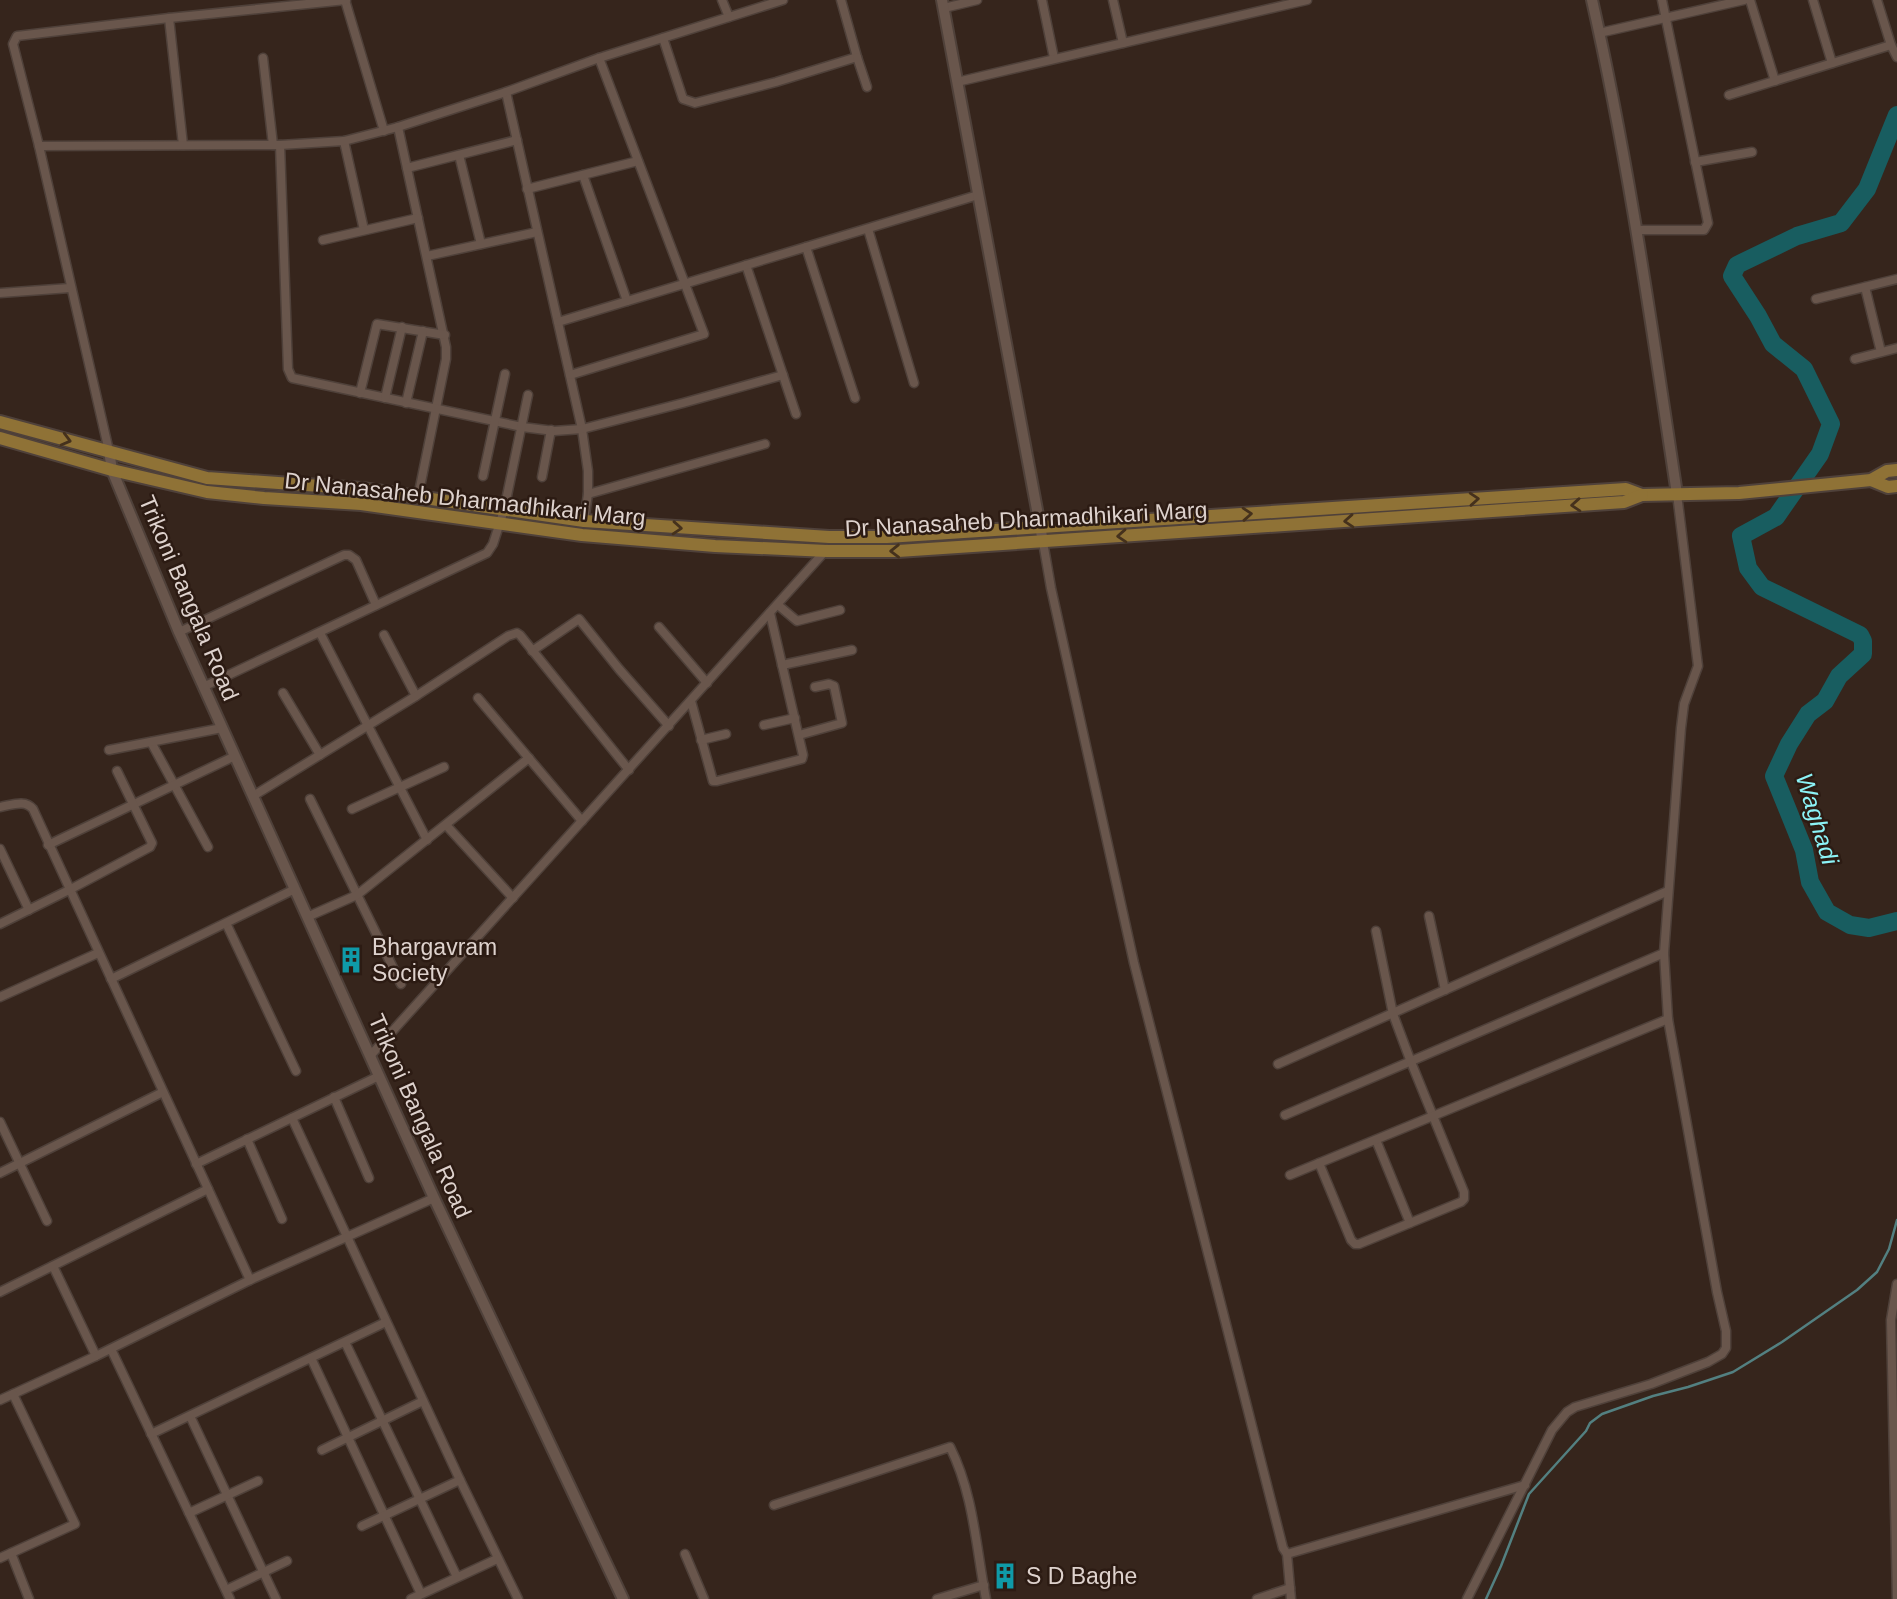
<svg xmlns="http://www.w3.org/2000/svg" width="1897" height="1599" viewBox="0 0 1897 1599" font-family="Arial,sans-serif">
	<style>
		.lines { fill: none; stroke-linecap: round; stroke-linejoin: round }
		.stream { stroke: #538081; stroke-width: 2.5 }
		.river { stroke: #185d60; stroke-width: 18 }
		.minor-casing { stroke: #4f413a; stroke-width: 11 }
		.tertiary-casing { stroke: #4f413a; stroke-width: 14 }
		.primary-casing { stroke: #4f413a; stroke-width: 16 }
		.minor { stroke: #69564c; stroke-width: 8 }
		.tertiary { stroke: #69564c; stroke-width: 10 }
		.primary { stroke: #8f7236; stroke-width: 12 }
		.oneway { stroke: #45311c }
		.labels { text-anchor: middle; stroke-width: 5; stroke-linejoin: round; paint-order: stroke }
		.street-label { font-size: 23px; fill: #ded2cd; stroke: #2c1b13 }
		.poi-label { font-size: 23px; fill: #ded2cd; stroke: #2c1b13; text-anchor: start }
		.water-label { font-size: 24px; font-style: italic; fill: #8cf3f7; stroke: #2c1b13 }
	</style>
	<rect width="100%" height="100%" fill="#36251c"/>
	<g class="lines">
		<polyline class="stream" points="1486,1599 1501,1566 1529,1494 1586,1431 1590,1423 1602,1414 1653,1396 1688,1387 1733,1372 1782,1342 1857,1290 1877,1272 1889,1249 1897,1220"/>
		<polyline class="river" points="1897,115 1867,189 1841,223 1797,236 1737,265 1732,276 1758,316 1773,344 1804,369 1831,424 1820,454 1776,517 1741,536 1748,568 1762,587 1860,635 1863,641 1863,654 1839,676 1825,701 1808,714 1789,744 1774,776 1804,850 1810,882 1827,912 1850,925 1869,928 1897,921"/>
		<g class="minor-casing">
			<g id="minor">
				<polyline points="345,0 384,131"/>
				<polyline points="722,0 729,17"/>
				<polyline points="1042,0 1054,58"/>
				<polyline points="1113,0 1123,43"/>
				<polyline points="1750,0 1775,81"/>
				<polyline points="1813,0 1832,63"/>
				<polyline points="944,8 977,0"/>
				<polyline points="169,18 183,145"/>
				<polyline points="1599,33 1744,0"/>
				<polyline points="663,38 683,99 695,103 776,82 857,57 841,0"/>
				<polyline points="1891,45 1897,57"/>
				<polyline points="857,57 867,87"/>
				<polyline points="263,58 273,145"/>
				<polyline points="957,82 1307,0"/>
				<polyline points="506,92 582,429 588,471 588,494 584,521"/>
				<polyline points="1729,95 1891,45 1877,0"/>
				<polyline points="398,127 446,347 446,359 418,497"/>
				<polyline points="344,141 364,230"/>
				<polyline points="280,145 288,369 292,378 522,427 554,431 582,429 683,403 783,375"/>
				<polyline points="39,146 13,44 17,36 169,18 346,0"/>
				<polyline points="459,155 481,244"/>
				<polyline points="1695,162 1752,152"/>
				<polyline points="407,168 517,140"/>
				<polyline points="583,175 627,301"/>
				<polyline points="527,189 638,161"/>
				<polyline points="868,229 914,383"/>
				<polyline points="1637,230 1704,230 1708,223 1662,0"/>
				<polyline points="323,240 418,218"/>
				<polyline points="806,247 855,398"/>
				<polyline points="427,256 537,232"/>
				<polyline points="746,265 796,414"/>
				<polyline points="1865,287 1881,352"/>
				<polyline points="0,293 70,288"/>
				<polyline points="1816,299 1897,279"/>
				<polyline points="558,322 978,195"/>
				<polyline points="1855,359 1897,348"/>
				<polyline points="570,375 704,334 599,58"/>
				<polyline points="360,393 377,324 445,335"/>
				<polyline points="385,398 402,327"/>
				<polyline points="406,403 423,331"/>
				<polyline points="109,451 39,146 280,145 344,141 398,127 506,92 599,58 783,0"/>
				<polyline points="483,476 505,374"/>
				<polyline points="542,477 551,430"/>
				<polyline points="588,494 765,444"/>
				<polyline points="1043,542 1051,588 1134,963 1283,1548 1287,1554 1291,1599"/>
				<polyline points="778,605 797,621 840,610"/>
				<polyline points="659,627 707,683"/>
				<polyline points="179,632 344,555 349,555 356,560 376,605"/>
				<polyline points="320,633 427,840"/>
				<polyline points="384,635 416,696"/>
				<polyline points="532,651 579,619 619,669 669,726"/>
				<polyline points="782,665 852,650"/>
				<polyline points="203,687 487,553 493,544 504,510 528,395"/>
				<polyline points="283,693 320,755"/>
				<polyline points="478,698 582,821"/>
				<polyline points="691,701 713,781 717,781 802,759 803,755 770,613"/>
				<polyline points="764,725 795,718"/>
				<polyline points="799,735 842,723 834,686 829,684 815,687"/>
				<polyline points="701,740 726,734"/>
				<polyline points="151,742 208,847"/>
				<polyline points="109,750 222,728"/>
				<polyline points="253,796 416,696 508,636 517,633 520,635 629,770"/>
				<polyline points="310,799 401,984"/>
				<path d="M0,807c12,-2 25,-8 33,2l217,471"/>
				<polyline points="352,809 444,767"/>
				<polyline points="446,825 513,898"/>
				<polyline points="48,845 235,756"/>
				<polyline points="0,849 29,910"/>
				<polyline points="1429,916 1445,990"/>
				<polyline points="307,917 357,895 529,758"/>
				<polyline points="226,923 296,1071"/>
				<polyline points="0,924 69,890 150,847 152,843 117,771"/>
				<polyline points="111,979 295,889"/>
				<polyline points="0,997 98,953"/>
				<polyline points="370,1056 827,549"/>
				<polyline points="1278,1064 1668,891"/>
				<polyline points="334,1097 369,1178"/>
				<polyline points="1285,1115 1664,953"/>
				<polyline points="292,1118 460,1480 518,1599"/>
				<polyline points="0,1122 47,1221"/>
				<polyline points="247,1139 282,1219"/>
				<polyline points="1376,1140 1410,1223"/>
				<polyline points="1319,1163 1351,1240 1355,1244 1359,1244 1461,1202 1464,1199 1464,1192 1411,1062 1393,1014 1376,931"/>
				<polyline points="196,1164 379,1076"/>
				<polyline points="0,1173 163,1092"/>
				<polyline points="1290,1175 1668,1019"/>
				<polyline points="53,1266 96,1356"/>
				<polyline points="0,1292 208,1189"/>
				<polyline points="345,1342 457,1577"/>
				<polyline points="111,1349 230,1599"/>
				<polyline points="311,1358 421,1594"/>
				<polyline points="0,1400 96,1356 250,1280 434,1198"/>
				<polyline points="190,1416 276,1599"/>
				<polyline points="151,1434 386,1322"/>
				<polyline points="322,1450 423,1401"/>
				<path d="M774,1505l176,-58c24,48 26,101 36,152"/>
				<polyline points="189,1513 258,1481"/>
				<polyline points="362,1526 460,1480"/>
				<polyline points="11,1553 29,1599"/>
				<polyline points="685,1554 704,1599"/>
				<polyline points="1287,1554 1525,1485"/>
				<polyline points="0,1558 75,1524 13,1394"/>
				<polyline points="226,1590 287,1561"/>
				<polyline points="411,1599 497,1559"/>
				<polyline points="937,1599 984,1585"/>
				<polyline points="1257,1599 1290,1588"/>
				<polyline points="1467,1599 1552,1430 1567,1412 1575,1407 1651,1384 1708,1362 1722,1354 1726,1348 1726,1331 1717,1292 1668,1019 1664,953 1681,728 1684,704 1698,666 1677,494"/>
				<polyline points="1897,1599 1891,1320 1897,1284"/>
			</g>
		</g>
		<g class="tertiary-casing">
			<g id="tertiary">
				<polyline points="942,0 1043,542"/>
				<path d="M1592,0c37,163 60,329 85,494"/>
				<polyline points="109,451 112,470 179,632 434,1198 623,1599"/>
			</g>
		</g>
		<g class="primary-casing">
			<g id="primary">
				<polyline points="0,422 207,478 362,489 584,521 829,537 887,537 1041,527 1626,489 1642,495 1739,493 1871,480 1887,471 1897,470"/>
				<polyline points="0,438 112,470 207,492 264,498 361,504 582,535 715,546 827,551 898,551 1624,502 1642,495"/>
				<polyline points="1871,480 1888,487 1897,486"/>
			</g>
		</g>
		<use href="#minor" class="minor"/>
		<use href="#tertiary" class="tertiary"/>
		<use href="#primary" class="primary"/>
	</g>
	<defs><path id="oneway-chevron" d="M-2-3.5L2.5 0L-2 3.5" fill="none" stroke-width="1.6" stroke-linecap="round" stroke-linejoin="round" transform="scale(1.75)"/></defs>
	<g class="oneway">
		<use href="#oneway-chevron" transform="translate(66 440) rotate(15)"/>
		<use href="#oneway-chevron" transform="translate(1474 499) rotate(-4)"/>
		<use href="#oneway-chevron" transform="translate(1576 505) rotate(176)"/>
		<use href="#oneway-chevron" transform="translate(1247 514) rotate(-4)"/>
		<use href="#oneway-chevron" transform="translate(1349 521) rotate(176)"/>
		<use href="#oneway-chevron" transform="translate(677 528) rotate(4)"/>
		<use href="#oneway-chevron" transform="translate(1122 536) rotate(176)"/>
		<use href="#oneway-chevron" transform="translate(895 551) rotate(179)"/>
	</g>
	<defs>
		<g id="building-bare" transform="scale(2.1)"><path d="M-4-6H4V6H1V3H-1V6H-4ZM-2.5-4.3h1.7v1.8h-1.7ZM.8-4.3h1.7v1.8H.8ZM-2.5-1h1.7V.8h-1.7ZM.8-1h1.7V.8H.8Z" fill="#0f9aa8" stroke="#2c1b13" stroke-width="2.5" paint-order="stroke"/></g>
	</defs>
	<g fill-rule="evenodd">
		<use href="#building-bare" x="351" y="960"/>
		<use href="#building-bare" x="1005" y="1576"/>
	</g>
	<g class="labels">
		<g class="street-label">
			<text transform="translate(465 499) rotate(6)" y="8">Dr Nanasaheb Dharmadhikari Marg</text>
			<text transform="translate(1026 519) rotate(-3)" y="8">Dr Nanasaheb Dharmadhikari Marg</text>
			<text transform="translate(189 598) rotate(67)" y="8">Trikoni Bangala Road</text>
			<text transform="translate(420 1116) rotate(66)" y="8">Trikoni Bangala Road</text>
		</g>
		<g class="poi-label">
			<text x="372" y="955">Bhargavram<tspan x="372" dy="26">Society</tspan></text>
			<text x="1026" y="1584">S D Baghe</text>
		</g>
		<g class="water-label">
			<text transform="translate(1817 819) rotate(73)" y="8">Waghadi</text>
		</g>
	</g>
</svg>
